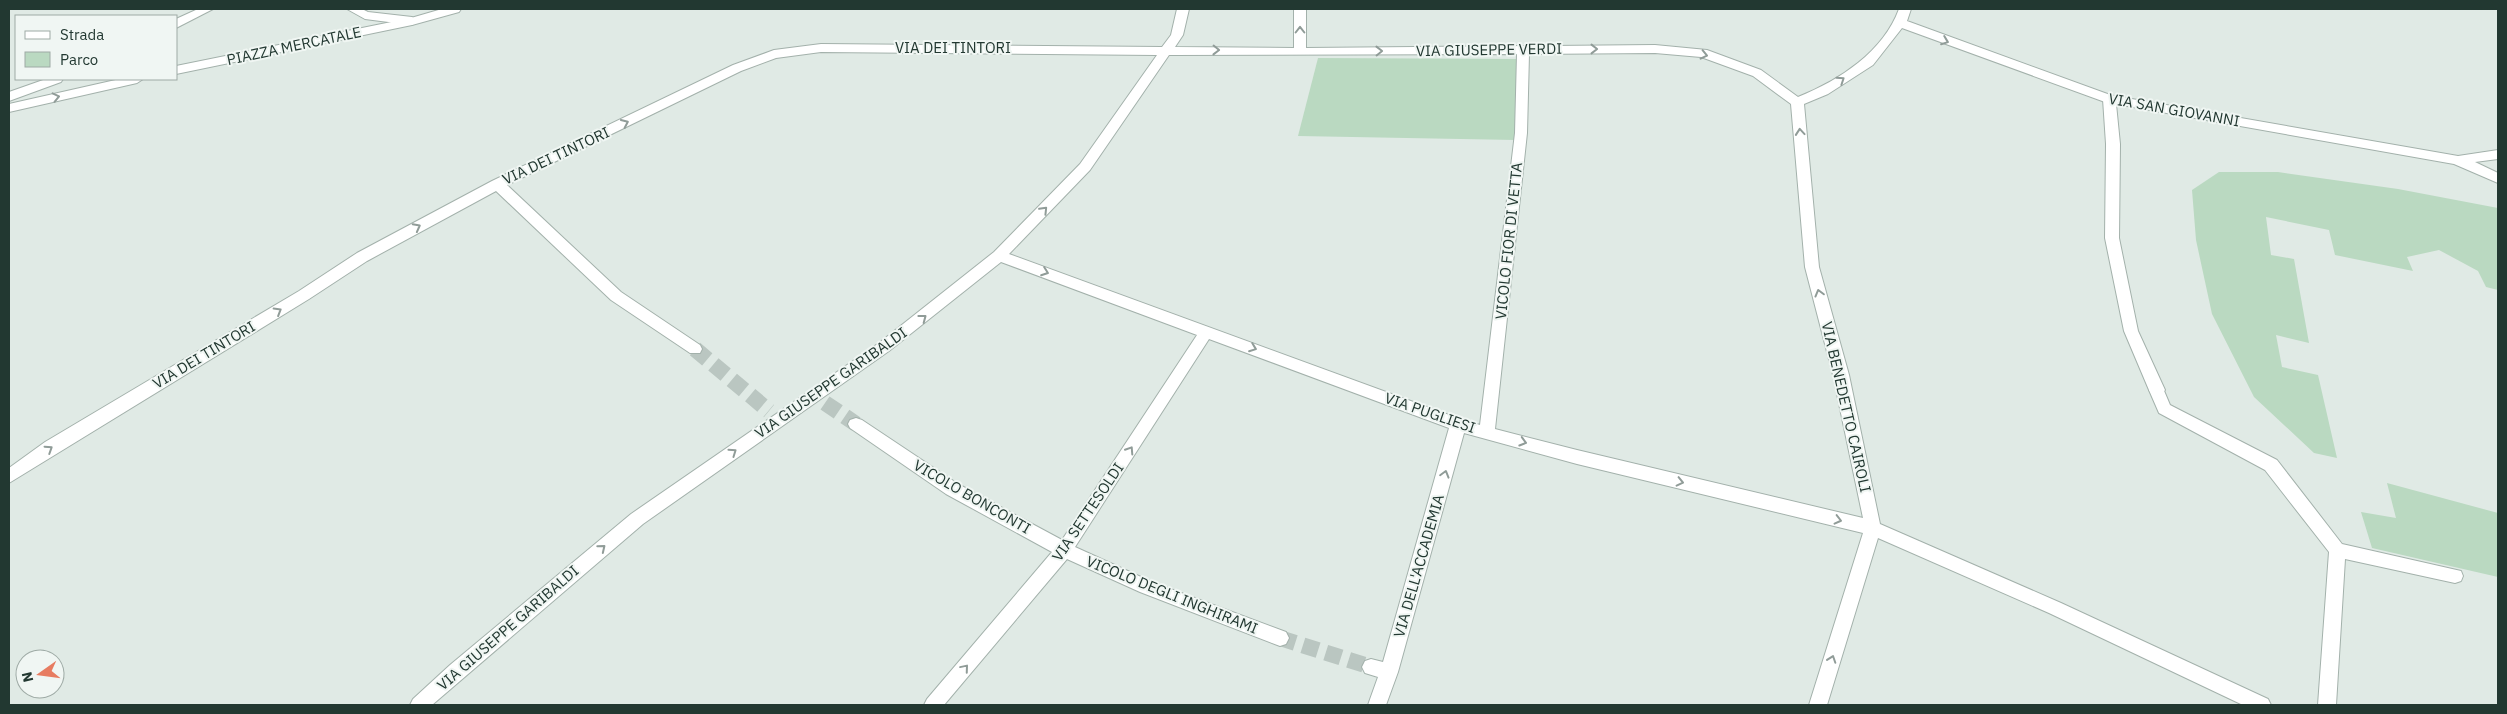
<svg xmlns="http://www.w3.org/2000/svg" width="2507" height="714" viewBox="0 0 2507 714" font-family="'IBM Plex Sans',sans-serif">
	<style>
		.green { fill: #bad9c1 }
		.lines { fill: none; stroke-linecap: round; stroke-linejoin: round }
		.pedestrian-tunnel { stroke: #bac6c1; stroke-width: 16; stroke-dasharray: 16 8; stroke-linecap: butt }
		.pedestrian-casing { stroke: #a3b1ab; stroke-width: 2 }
		.minor-casing { stroke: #a3b1ab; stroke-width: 2 }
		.tertiary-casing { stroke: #a3b1ab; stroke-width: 2 }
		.pedestrian { fill: #fff; fill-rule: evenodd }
		.minor { fill: #fff; fill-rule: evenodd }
		.tertiary { fill: #fff; fill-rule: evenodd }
		.oneway { stroke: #909c98 }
		.labels { text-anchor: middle; stroke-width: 4; stroke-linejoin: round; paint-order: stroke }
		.street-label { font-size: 15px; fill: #223831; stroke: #f0f6f3 }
	</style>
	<rect width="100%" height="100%" fill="#e0eae5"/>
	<g class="green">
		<polygon points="1318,58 1522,59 1515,140 1298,136"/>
		<polygon points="2219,172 2278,172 2398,189 2498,208 2498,290 2486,287 2478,271 2439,250 2407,257 2413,271 2335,255 2329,230 2266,217 2271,255 2294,259 2309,343 2276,335 2282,367 2318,375 2337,458 2314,453 2254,397 2212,314 2196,240 2192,190"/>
		<polygon points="2387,483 2498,513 2498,577 2372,548 2361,512 2396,518"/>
	</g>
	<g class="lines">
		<g class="pedestrian-tunnel">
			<polyline points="695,349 769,411"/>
			<polyline points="825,403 856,424"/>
			<polyline points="1280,638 1371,667"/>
		</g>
		<g class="pedestrian-casing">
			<g id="pedestrian">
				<path d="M1177,9h12l-6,26 -8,12 119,1v-39h12v39l349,-3 52,5 54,20 37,27c42,-17 85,-45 101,-88h12l-4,12 206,75 2,3 -2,3h-8l-203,-74 -29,37 -45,29 -24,10 15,163 30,108 31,149 181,79 207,96 3,6h-28l-194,-92 -171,-75 -51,167h-18l54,-172 -286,-69 -113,-31 -66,239 -12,33h-18l10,-28 -13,-4 -3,-6 3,-6 6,-2 12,3 66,-234 -240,-89 -134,208 77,35 134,50 3,6 -3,6 -6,2 -140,-54 -73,-33 -123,146h-20l3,-6 125,-147 -106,-58 -96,-66 -2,-4 2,-4 6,-2 6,2 96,64 104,56 135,-205 -196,-73 -112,89 -246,173 -211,181h-22l3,-6 37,-34 181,-151 248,-171 115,-91 86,-88 77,-109 -336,-3 -45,6 -35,13 -234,114 114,107 79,53 2,4 -2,4h-10l-79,-53 -115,-109 -129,70 -58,38 -300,184v-15l36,-26 254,-151 58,-38 135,-72 241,-116 41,-15 47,-6 341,3 9,-12zM1655,53l46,4 52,19 38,28 14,163 28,108 30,143 -286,-68 -82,-21 32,-296 2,-79zM1517,54l-2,79 -35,292 -20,-6 -451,-165 81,-84 79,-115z"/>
				<polygon points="2157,384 2162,386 2170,405 2277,460 2342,544 2461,571 2463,576 2461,581 2455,583 2345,559 2336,705 2318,705 2329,552 2265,470 2159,413 2149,390 2152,386"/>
			</g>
		</g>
		<g class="minor-casing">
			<g id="minor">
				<polygon points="347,9 362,9 368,12 412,17 418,21 412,25 365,19"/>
				<polygon points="2109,95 2458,156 2498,150 2498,159 2475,162 2498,173 2498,183 2454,164 2116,104 2120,144 2119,238 2138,331 2165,390 2162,394 2157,396 2152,394 2149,390 2124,331 2105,238 2106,144 2103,99"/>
			</g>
		</g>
		<g class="tertiary-casing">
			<g id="tertiary">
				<polygon points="198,9 213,9 176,28 176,19"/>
				<polygon points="442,9 461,9 459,12 412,25 176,74 176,66 411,18"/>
				<polygon points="46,79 63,79 61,82 9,101 9,92"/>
				<polygon points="120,79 143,79 137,83 9,112 9,104"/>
			</g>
		</g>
		<use href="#pedestrian" class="pedestrian"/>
		<use href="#minor" class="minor"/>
		<use href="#tertiary" class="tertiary"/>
	</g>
	<defs><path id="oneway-chevron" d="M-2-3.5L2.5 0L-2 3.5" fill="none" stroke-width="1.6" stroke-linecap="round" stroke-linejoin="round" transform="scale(1.25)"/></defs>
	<g class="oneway">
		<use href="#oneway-chevron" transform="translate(1300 30) rotate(-90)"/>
		<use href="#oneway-chevron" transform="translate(1945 41) rotate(21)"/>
		<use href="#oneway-chevron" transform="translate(1594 49)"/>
		<use href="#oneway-chevron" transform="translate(1216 50) rotate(1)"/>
		<use href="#oneway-chevron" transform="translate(1379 51) rotate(-1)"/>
		<use href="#oneway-chevron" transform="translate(1704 55) rotate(13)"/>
		<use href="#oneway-chevron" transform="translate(1841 80) rotate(-34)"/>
		<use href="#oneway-chevron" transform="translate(56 97) rotate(-13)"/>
		<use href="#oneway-chevron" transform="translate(625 123) rotate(-25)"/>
		<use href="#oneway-chevron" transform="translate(1800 132) rotate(-95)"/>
		<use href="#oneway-chevron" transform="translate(1044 210) rotate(-46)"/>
		<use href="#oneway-chevron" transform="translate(417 227) rotate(-28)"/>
		<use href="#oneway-chevron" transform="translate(1045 272) rotate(20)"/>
		<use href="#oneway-chevron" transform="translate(1819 293) rotate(-105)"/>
		<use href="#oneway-chevron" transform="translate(278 311) rotate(-31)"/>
		<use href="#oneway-chevron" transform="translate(923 318) rotate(-37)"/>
		<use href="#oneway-chevron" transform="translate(1253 348) rotate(21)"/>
		<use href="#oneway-chevron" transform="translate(1523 442) rotate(16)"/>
		<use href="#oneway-chevron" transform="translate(49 449) rotate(-33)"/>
		<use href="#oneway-chevron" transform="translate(1130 450) rotate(-57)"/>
		<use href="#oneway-chevron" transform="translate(733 452) rotate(-35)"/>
		<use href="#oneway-chevron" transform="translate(1445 474) rotate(-74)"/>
		<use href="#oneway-chevron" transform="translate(1680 482) rotate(13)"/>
		<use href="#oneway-chevron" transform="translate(1838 520) rotate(14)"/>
		<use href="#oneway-chevron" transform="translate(602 548) rotate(-39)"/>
		<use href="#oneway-chevron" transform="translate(1832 659) rotate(-71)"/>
		<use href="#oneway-chevron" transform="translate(965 668) rotate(-50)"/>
	</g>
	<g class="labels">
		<g class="street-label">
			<text transform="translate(294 46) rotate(-12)" y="5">PIAZZA MERCATALE</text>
			<text x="953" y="53">VIA DEI TINTORI</text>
			<text transform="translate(1489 50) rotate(-1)" y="5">VIA GIUSEPPE VERDI</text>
			<text transform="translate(2174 110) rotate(10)" y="5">VIA SAN GIOVANNI</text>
			<text transform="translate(556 156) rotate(-25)" y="5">VIA DEI TINTORI</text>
			<text transform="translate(1509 241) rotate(-84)" y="5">VICOLO FIOR DI VETTA</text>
			<text transform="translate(204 355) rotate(-31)" y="5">VIA DEI TINTORI</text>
			<text transform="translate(831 383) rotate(-35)" y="5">VIA GIUSEPPE GARIBALDI</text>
			<text transform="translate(1846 407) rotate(77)" y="5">VIA BENEDETTO CAIROLI</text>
			<text transform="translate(1430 413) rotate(19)" y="5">VIA PUGLIESI</text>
			<text transform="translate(972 497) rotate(30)" y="5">VICOLO BONCONTI</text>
			<text transform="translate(1088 512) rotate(-56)" y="5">VIA SETTESOLDI</text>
			<text transform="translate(1419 566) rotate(-74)" y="5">VIA DELL'ACCADEMIA</text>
			<text transform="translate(1172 595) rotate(22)" y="5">VICOLO DEGLI INGHIRAMI</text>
			<text transform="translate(508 628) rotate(-41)" y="5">VIA GIUSEPPE GARIBALDI</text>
		</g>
	</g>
	<rect width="2507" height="714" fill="none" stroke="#223831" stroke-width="20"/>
	<rect x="15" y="15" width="162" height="65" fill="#f0f6f3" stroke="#9eaaa5"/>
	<rect x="25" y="31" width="25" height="8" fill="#ffffff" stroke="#9eaaa5"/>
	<text x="60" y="40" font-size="15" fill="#223831">Strada</text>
	<rect x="25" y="52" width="25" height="15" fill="#bad9c1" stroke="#9eaaa5"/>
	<text x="60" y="65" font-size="15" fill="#223831">Parco</text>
	<g transform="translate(40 674) rotate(256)"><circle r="24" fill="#f0f6f3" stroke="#9eaaa5"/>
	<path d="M0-4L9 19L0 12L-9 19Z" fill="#e77c61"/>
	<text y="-8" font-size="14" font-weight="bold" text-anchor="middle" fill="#223831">N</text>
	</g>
</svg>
